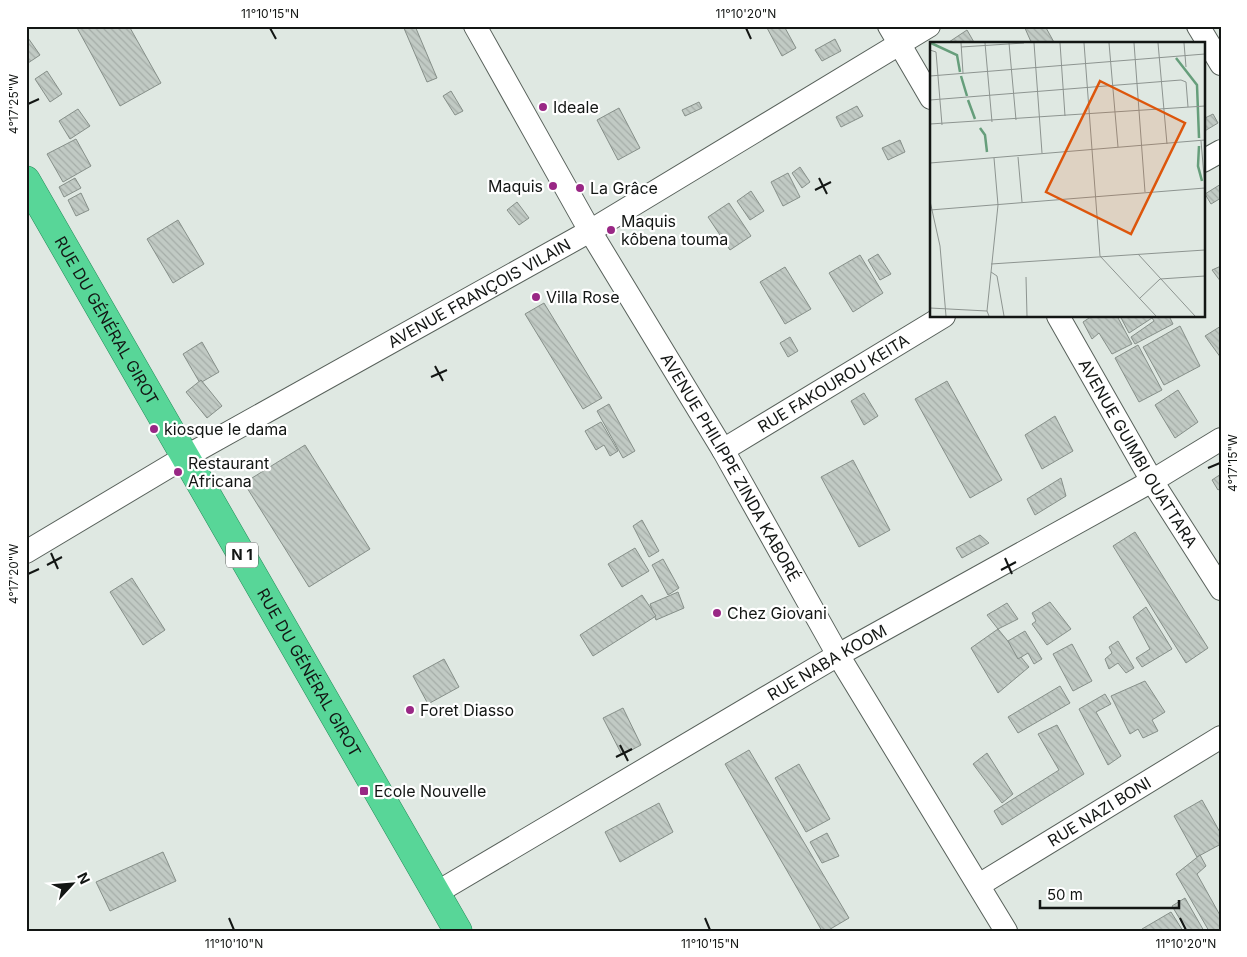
<svg xmlns="http://www.w3.org/2000/svg" width="1247" height="957" viewBox="0 0 1247 957" font-family="Inter,sans-serif">
	<style>
		.building { fill: url(#building-back-hatch); stroke: #868f89 }
		.lines { fill: none; stroke-linecap: round; stroke-linejoin: round }
		.minor-casing { stroke: #58615b; stroke-width: 24 }
		.trunk-casing { stroke: #258c5a; stroke-width: 29 }
		.minor { stroke: #fff; stroke-width: 22 }
		.trunk { stroke: #58d698; stroke-width: 28 }
		.ticks { fill: none; stroke: #131614; stroke-width: 2 }
		.poi-dot { fill: #992785; stroke: #fff; stroke-width: 2 }
		.labels { text-anchor: middle; stroke-width: 4.5; stroke-linejoin: round; paint-order: stroke }
		.shield { fill: #fff; stroke: #5a5c5a; stroke-width: 1 }
		.shield-label { font-size: 15px; font-weight: bold; fill: #131614 }
		.poi-label { font-size: 16px; fill: #131614; stroke: #fff; text-anchor: start }
		.street-label { font-size: 16px; fill: #131614; stroke: #fff }
		.inset-river { fill: none; stroke: #669e7b; stroke-width: 2.5 }
		.inset-road { fill: none; stroke: #8d9490; stroke-width: 1 }
		.view { fill: #dd560c; fill-opacity: 0.15; stroke: #dd560c; stroke-width: 2.5 }
		.inset-edge { fill: none; stroke: #131614; stroke-width: 2.5 }
		.neatline { fill: none; stroke: #131614; stroke-width: 2 }
		.ticks-label { font-size: 12px; text-anchor: middle; fill: #131614 }
	</style>
	<defs>
		<pattern id="building-back-hatch" width="6" height="6" patternUnits="userSpaceOnUse" patternTransform="scale(1.25)"><rect width="6" height="6" fill="#c1cac4"/><path d="M-1 5l2 2M0 0l6 6M5-1l2 2" fill="none" stroke="#a5ada8"/></pattern>
	</defs>
	<rect width="100%" height="100%" fill="#dfe8e2"/>
	<g class="building">
		<polygon points="76,26 129,26 161,83 120,106"/>
		<polygon points="403,26 415,26 437,78 427,82"/>
		<polygon points="766,26 784,26 796,48 782,56"/>
		<polygon points="1024,26 1045,26 1055,44 1032,44"/>
		<polygon points="967,30 975,44 946,44"/>
		<polygon points="26,35 40,55 28,63 26,60"/>
		<polygon points="835,39 841,51 822,61 815,50"/>
		<polygon points="47,71 62,94 50,102 35,79"/>
		<polygon points="451,91 463,111 455,115 443,96"/>
		<polygon points="699,102 702,108 685,116 682,110"/>
		<polygon points="857,106 863,116 841,127 836,117"/>
		<polygon points="619,108 640,148 618,160 597,120"/>
		<polygon points="78,109 90,126 70,139 59,121"/>
		<polygon points="1213,114 1218,123 1203,132 1203,119"/>
		<polygon points="76,139 91,166 63,182 47,154"/>
		<polygon points="900,140 905,152 888,160 882,148"/>
		<polygon points="800,167 810,182 802,188 792,173"/>
		<polygon points="788,173 800,197 783,206 771,182"/>
		<polygon points="75,178 81,188 64,197 59,187"/>
		<polygon points="1221,184 1221,198 1211,204 1205,194"/>
		<polygon points="751,191 764,211 750,220 737,201"/>
		<polygon points="81,193 89,210 76,216 68,200"/>
		<polygon points="517,202 529,218 519,225 507,210"/>
		<polygon points="729,203 751,236 730,250 708,217"/>
		<polygon points="178,220 204,264 173,283 147,239"/>
		<polygon points="878,254 891,274 880,280 868,260"/>
		<polygon points="860,255 883,293 853,312 829,273"/>
		<polygon points="1221,266 1221,282 1212,270"/>
		<polygon points="785,267 811,309 785,324 760,282"/>
		<polygon points="544,303 602,398 583,409 525,314"/>
		<polygon points="1092,316 1117,316 1132,344 1112,354 1099,333 1092,339 1083,322"/>
		<polygon points="1120,316 1150,316 1152,318 1129,333"/>
		<polygon points="1151,316 1169,316 1173,324 1135,344 1131,337 1154,321"/>
		<polygon points="1180,326 1200,366 1164,385 1143,347"/>
		<polygon points="1221,326 1221,358 1205,336"/>
		<polygon points="790,337 798,351 788,357 780,343"/>
		<polygon points="202,342 219,372 200,383 183,354"/>
		<polygon points="1138,345 1162,390 1139,402 1115,358"/>
		<polygon points="201,380 222,406 207,418 186,392"/>
		<polygon points="947,381 1002,480 970,498 915,399"/>
		<polygon points="1178,390 1198,422 1175,438 1155,405"/>
		<polygon points="864,393 878,416 864,425 851,401"/>
		<polygon points="609,404 635,451 623,458 597,411"/>
		<polygon points="1055,416 1073,451 1042,469 1025,435"/>
		<polygon points="601,422 618,451 610,456 604,445 596,450 585,431"/>
		<polygon points="305,445 370,549 309,587 244,483"/>
		<polygon points="853,460 890,530 859,547 821,477"/>
		<polygon points="1221,474 1221,488 1218,490 1212,480"/>
		<polygon points="1061,478 1066,496 1035,515 1027,499"/>
		<polygon points="642,520 659,551 649,557 633,526"/>
		<polygon points="1135,532 1208,648 1186,663 1113,546"/>
		<polygon points="980,535 989,543 962,558 956,548"/>
		<polygon points="635,548 649,571 622,587 608,564"/>
		<polygon points="663,559 679,588 668,595 652,565"/>
		<polygon points="132,578 165,630 143,645 110,592"/>
		<polygon points="678,592 684,608 656,620 650,604"/>
		<polygon points="642,595 656,616 593,656 580,635"/>
		<polygon points="1050,602 1071,629 1047,645 1032,624 1036,621 1032,613"/>
		<polygon points="1007,603 1018,619 998,629 987,615"/>
		<polygon points="1146,607 1172,649 1142,667 1136,658 1150,649 1133,617"/>
		<polygon points="998,629 1029,667 998,693 971,648"/>
		<polygon points="1025,631 1042,659 1034,664 1028,653 1018,659 1008,641"/>
		<polygon points="1118,641 1134,668 1126,673 1118,663 1109,669 1105,659 1112,653 1109,647"/>
		<polygon points="1072,644 1092,681 1073,691 1053,654"/>
		<polygon points="444,659 459,687 428,704 413,676"/>
		<polygon points="1145,681 1165,712 1152,720 1158,731 1143,738 1138,729 1130,734 1111,696"/>
		<polygon points="1060,686 1070,703 1018,733 1008,717"/>
		<polygon points="1105,694 1111,704 1096,712 1121,756 1108,765 1079,709"/>
		<polygon points="623,708 641,745 622,755 603,718"/>
		<polygon points="1057,725 1084,774 1002,825 994,811 1059,770 1038,734"/>
		<polygon points="749,750 849,918 827,931 822,931 725,764"/>
		<polygon points="987,753 1013,794 1002,803 973,764"/>
		<polygon points="799,764 830,819 806,832 775,778"/>
		<polygon points="1202,800 1221,834 1221,844 1197,857 1174,816"/>
		<polygon points="659,803 673,832 620,862 605,832"/>
		<polygon points="827,833 839,856 822,863 810,842"/>
		<polygon points="163,852 176,881 110,911 96,882"/>
		<polygon points="1200,855 1206,866 1197,874 1221,917 1221,931 1209,931 1176,874"/>
		<polygon points="1185,898 1204,931 1187,931 1172,906"/>
		<polygon points="1171,912 1183,931 1143,931 1142,929"/>
	</g>
	<g class="lines">
		<g class="minor-casing">
			<g id="minor">
				<path id="s1" d="M475,26l115,205 133,219 115,205 168,276"/>
				<polyline points="889,26 931,98"/>
				<polyline points="1198,26 1221,64"/>
				<polyline points="1203,161 1221,151"/>
				<path id="s2" d="M1058,316l94,165 69,108"/>
				<path id="s3" d="M723,450l221,-134"/>
				<path id="s4" d="M26,552l159,-95 405,-226 339,-205"/>
				<path id="s5" d="M979,885l242,-148"/>
				<path id="s6" d="M436,893l402,-238 314,-174 69,-42"/>
			</g>
		</g>
		<g class="trunk-casing">
			<g id="trunk">
				<path id="s7" d="M26,180l432,751"/>
			</g>
		</g>
		<use href="#minor" class="minor"/>
		<use href="#trunk" class="trunk"/>
	</g>
	<path class="ticks" d="M270,28l6,11M746,28l5,11M28,104l11,-5M819,178l8,16M815,190l16,-8M435,366l8,15M431,377l16,-7M1208,468l12,-5M51,553l7,16M1005,558l7,16M47,565l15,-8M1001,570l15,-8M28,574l11,-5M620,745l8,16M616,757l16,-8M229,918l5,12M705,918l5,12M1180,918l6,12"/>
	<g class="poi-dot">
		<circle cx="543" cy="107" r="5"/>
		<circle cx="553" cy="186" r="5"/>
		<circle cx="580" cy="188" r="5"/>
		<circle cx="611" cy="230" r="5"/>
		<circle cx="536" cy="297" r="5"/>
		<circle cx="154" cy="429" r="5"/>
		<circle cx="178" cy="472" r="5"/>
		<circle cx="717" cy="613" r="5"/>
		<circle cx="410" cy="710" r="5"/>
		<rect x="359" y="786" width="10" height="10" rx="2.5"/>
	</g>
	<g class="labels">
		<rect class="shield" x="226" y="542.5" width="32" height="25" rx="4"/>
		<g class="shield-label">
			<text x="242" y="560">N 1</text>
		</g>
		<g class="poi-label">
			<text x="553" y="113">Ideale</text>
			<text x="543" y="192" text-anchor="end">Maquis</text>
			<text x="590" y="194">La Grâce</text>
			<text x="621" y="227">Maquis<tspan x="621" dy="18">kôbena touma</tspan></text>
			<text x="546" y="303">Villa Rose</text>
			<text x="164" y="435">kiosque le dama</text>
			<text x="188" y="469">Restaurant<tspan x="188" dy="18">Africana</tspan></text>
			<text x="727" y="619">Chez Giovani</text>
			<text x="420" y="716">Foret Diasso</text>
			<text x="374" y="797">Ecole Nouvelle</text>
		</g>
		<g class="street-label">
			<text dy="6" stroke="none"><textPath href="#s4" startOffset="522">AVENUE FRANÇOIS VILAIN</textPath></text>
			<text dy="6" stroke="none"><textPath href="#s7" startOffset="162">RUE DU GÉNÉRAL GIROT</textPath></text>
			<text dy="6" stroke="none"><textPath href="#s3" startOffset="129">RUE FAKOUROU KEITA</textPath></text>
			<text dy="6" stroke="none"><textPath href="#s2" startOffset="159">AVENUE GUIMBI OUATTARA</textPath></text>
			<text dy="6" stroke="none"><textPath href="#s1" startOffset="510">AVENUE PHILIPPE ZINDA KABORÉ</textPath></text>
			<text dy="6" stroke="none"><textPath href="#s6" startOffset="454">RUE NABA KOOM</textPath></text>
			<text dy="6" stroke="none"><textPath href="#s7" startOffset="568">RUE DU GÉNÉRAL GIROT</textPath></text>
			<text dy="6" stroke="none"><textPath href="#s5" startOffset="141">RUE NAZI BONI</textPath></text>
		</g>
	</g>
	<g transform="translate(930 42)">
		<rect width="275" height="275" fill="#dfe8e2"/>
		<path class="inset-river" d="M1,1l26,12 3,17M246,16l21,27 2,53M31,34l6,20M38,58l7,19M50,86l5,7 2,17M269,104l-1,20 4,15"/>
		<path class="inset-road" d="M31,1l2,30M55,1l7,79M79,1l7,77M104,1l8,110M130,1l5,73M154,1l16,213 56,60M179,1l9,104M204,1l11,149M228,1l9,101M254,1l2,24M31,5l63,-4M0,8l6,2 6,73M0,34l275,-22M0,58l251,-20 5,2 2,25M0,82l275,-18M271,99l4,47M88,115l4,45M0,121l275,-23M0,159l10,45 6,70M0,168l275,-22M208,212l57,62M61,222l214,-14M61,230l6,4 7,40M96,235l1,39M209,257l21,-20 45,-3M0,266l57,3M59,274l-2,-5 11,-106 -4,-47"/>
		<path class="view" d="M170,39l85,42 -54,111 -85,-42z"/>
		<rect width="275" height="275" class="inset-edge"/>
	</g>
	<rect width="1247" height="957" fill="none" stroke="#ffffff" stroke-width="55"/>
	<g transform="translate(72 884) rotate(64)" stroke="#ffffff" stroke-width="4" paint-order="stroke">
	<path d="M0-4L9 19L0 12L-9 19Z" fill="#131614"/>
	<text y="-8" font-size="14" font-weight="bold" text-anchor="middle" fill="#131614">N</text>
	</g>
	<path d="M1040 900v8h139v-8" fill="none" stroke="#131614" stroke-width="2.5"/>
	<text x="1047" y="900" font-size="15" fill="#131614" stroke="#ffffff" stroke-width="4" paint-order="stroke">50 m</text>
	<rect x="28" y="28" width="1192" height="902" class="neatline"/>
	<g class="ticks-label">
		<text x="270" y="18">11°10'15"N</text>
		<text x="746" y="18">11°10'20"N</text>
		<text transform="translate(14 104) rotate(-90)" y="4">4°17'25"W</text>
		<text transform="translate(1233 463) rotate(-90)" y="4">4°17'15"W</text>
		<text transform="translate(14 574) rotate(-90)" y="4">4°17'20"W</text>
		<text x="234" y="948">11°10'10"N</text>
		<text x="710" y="948">11°10'15"N</text>
		<text x="1186" y="948">11°10'20"N</text>
	</g>
</svg>
